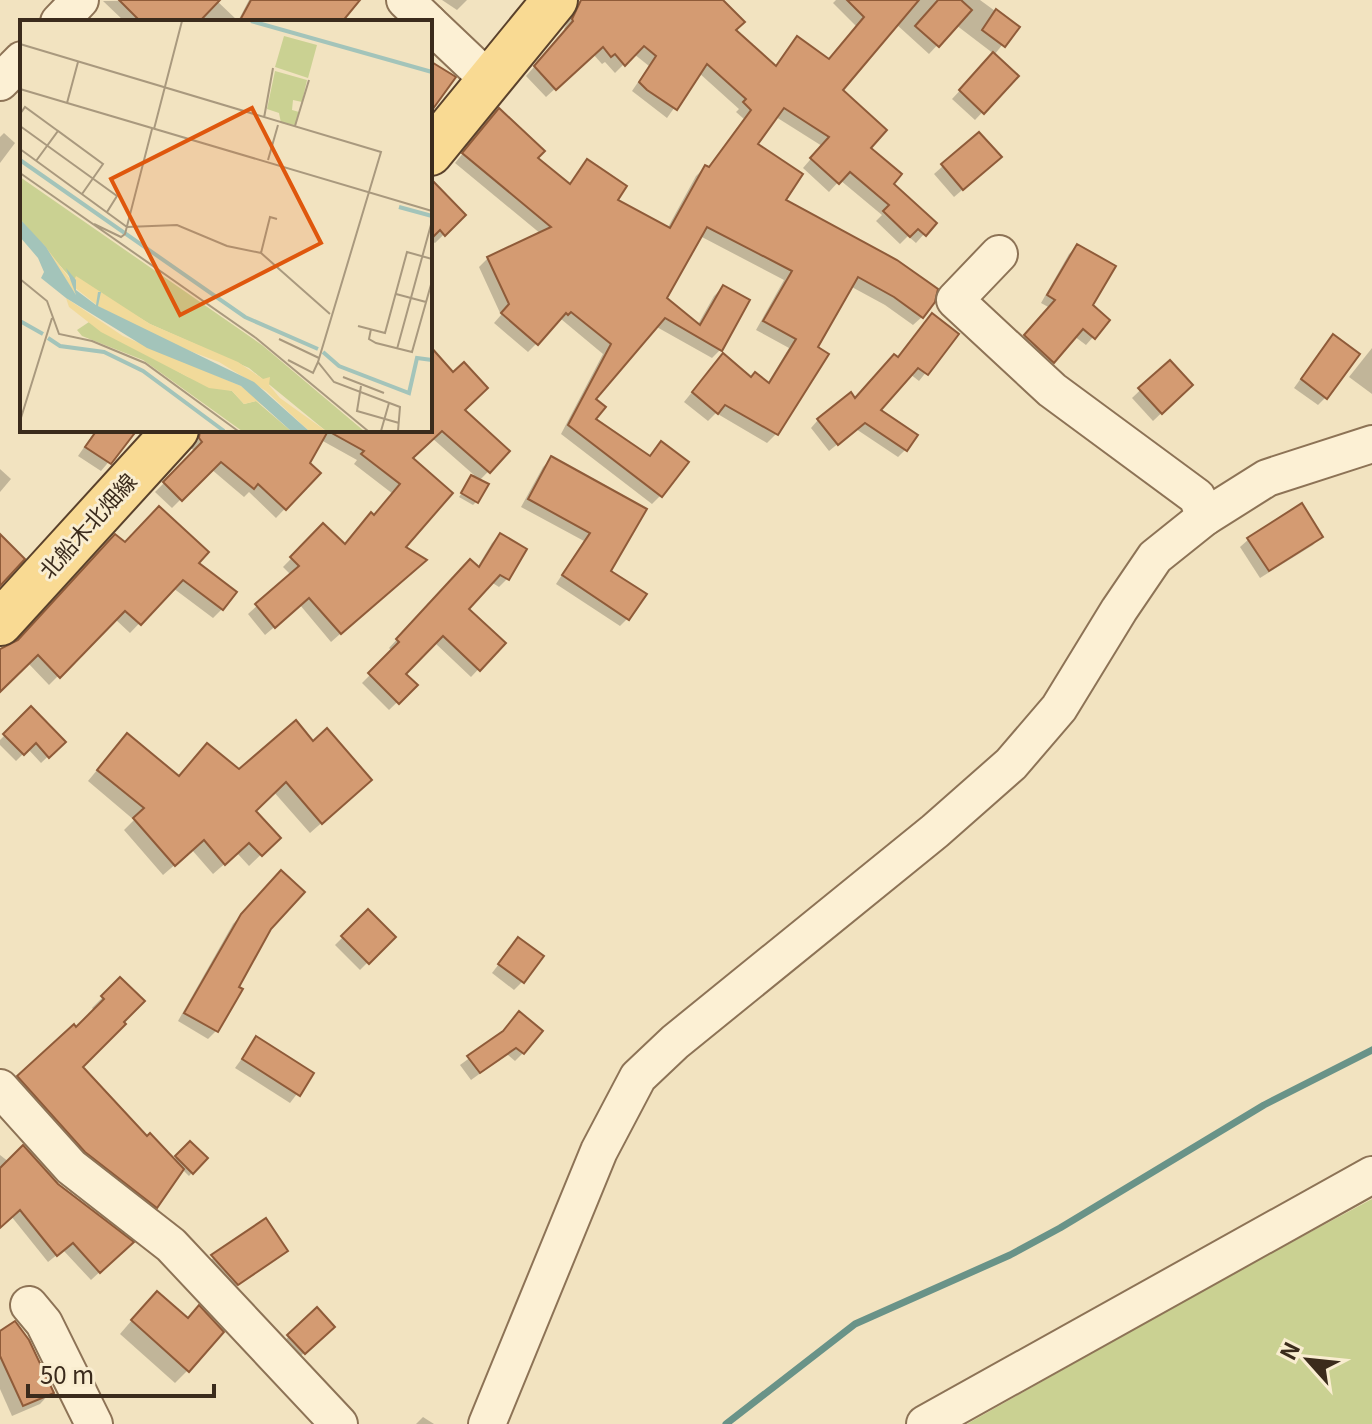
<svg xmlns="http://www.w3.org/2000/svg" width="1372" height="1424" viewBox="0 0 1372 1424" font-family="Georgia,'Noto Sans JP',serif">
	<style>
		.green { fill: #cad192 }
		.shadow { fill: #0003 }
		.lines { fill: none; stroke-linecap: round; stroke-linejoin: round }
		.stream { stroke: #699388; stroke-width: 7 }
		.building { fill: #d49b72; stroke: #8f5b39; stroke-width: 2 }
		.minor-casing { stroke: #8d7356; stroke-width: 40 }
		.major-casing { stroke: #5a412b; stroke-width: 48 }
		.minor { stroke: #fcf0d4; stroke-width: 36 }
		.major { stroke: #f9da93; stroke-width: 44 }
		.labels { text-anchor: middle; stroke-width: 6; stroke-linejoin: round; paint-order: stroke }
		.street-label { font-size: 22px; fill: #3b2b1c; stroke: #f9edd0 }
		.inset-river { fill: none; stroke: #a3c4ba; stroke-width: 4 }
		.inset-road { fill: none; stroke: #a9997e; stroke-width: 2 }
		.view { fill: #df570d; fill-opacity: 0.15; stroke: #df570d; stroke-width: 4 }
		.inset-edge { fill: none; stroke: #3b2b1c; stroke-width: 4 }
	</style>
	<rect width="100%" height="100%" fill="#f2e3c0"/>
	<polygon class="green" points="1372,1199 1372,1424 967,1424 1212,1285"/>
	<g class="shadow">
		<polygon points="216,0 238,21 249,0 275,0 316,22 125,22 103,1"/>
		<polygon points="442,0 467,0 457,10"/>
		<polygon points="582,0 721,0 734,31 775,67 797,39 828,61 857,27 833,3 836,0 980,0 1017,27 994,55 1016,76 975,120 952,99 994,54 956,25 929,54 896,24 840,90 868,148 924,234 916,243 908,236 900,244 876,221 882,215 840,180 829,192 803,168 822,146 776,117 755,144 783,201 922,317 913,325 885,305 850,286 816,348 776,434 767,443 716,413 708,421 684,402 714,365 767,384 789,348 756,330 784,280 700,236 664,298 697,326 714,296 723,287 720,350 712,358 655,326 593,399 594,420 648,458 662,443 660,496 652,504 561,434 603,354 561,319 528,352 494,323 501,315 479,267 488,258 541,234 455,163 491,119 568,186 587,162 615,200 667,229 696,176 705,167 707,169 744,119 736,112 739,109 699,73 667,118 632,91 649,66 634,54 615,73 605,62 602,64 593,54 546,97 526,76 566,31 564,29 575,7"/>
		<polygon points="4,133 15,143 0,163 0,137"/>
		<polygon points="979,134 991,165 954,197 934,174"/>
		<polygon points="430,187 464,215 435,243 430,240"/>
		<polygon points="1077,246 1090,306 1108,320 1086,345 1074,336 1045,369 1018,344 1050,308 1041,303 1069,254"/>
		<polygon points="956,335 919,381 910,374 878,411 905,450 898,457 856,429 829,451 811,428 818,420 855,400 897,359"/>
		<polygon points="1325,345 1326,397 1318,405 1294,388"/>
		<polygon points="1372,348 1372,394 1349,377"/>
		<polygon points="430,349 462,410 508,451 479,481 476,502 473,505 459,497 474,475 432,438 410,458 403,548 415,568 331,642 300,605 265,635 248,614 291,575 283,567 323,526 344,546 393,494 354,464 357,460 321,440 307,464 318,474 276,518 249,492 244,497 211,469 172,508 155,492 195,452 191,448 192,435 197,430 430,430"/>
		<polygon points="1170,362 1191,385 1153,421 1132,398"/>
		<polygon points="96,430 139,430 134,435 132,434 101,471 78,456"/>
		<polygon points="551,459 644,510 608,571 628,618 620,626 556,584 584,541 521,507 543,467"/>
		<polygon points="0,469 11,479 0,492"/>
		<polygon points="500,535 507,579 499,587 491,582 466,609 503,643 471,677 434,642 404,674 415,685 389,710 362,683 393,652 389,648 470,561 477,568 492,543"/>
		<polygon points="1321,536 1313,545 1260,578 1240,547 1249,539"/>
		<polygon points="124,545 196,563 222,609 213,618 173,588 130,633 115,619 49,685 28,663 0,689 0,652 9,648"/>
		<polygon points="31,709 63,742 41,763 28,749 16,761 0,745 0,740"/>
		<polygon points="117,746 178,778 239,772 358,791 310,833 273,791 253,811 278,838 249,866 237,853 213,874 192,850 163,875 124,830 134,820 88,781"/>
		<polygon points="282,873 270,927 216,1031 208,1039 178,1021 233,924"/>
		<polygon points="368,912 393,937 360,970 335,945"/>
		<polygon points="518,939 522,982 514,990 492,973"/>
		<polygon points="120,980 80,1067 147,1139 173,1161 190,1143 206,1158 189,1176 182,1169 156,1206 145,1217 8,1088 76,1030 95,1011 92,1008"/>
		<polygon points="501,1035 523,1053 515,1061 507,1054 471,1080 460,1065"/>
		<polygon points="256,1039 312,1074 290,1103 235,1068"/>
		<polygon points="0,1155 9,1162 57,1185 131,1243 91,1280 63,1250 48,1262 11,1216 0,1226"/>
		<polygon points="265,1220 285,1250 229,1292 204,1265"/>
		<polygon points="144,1306 188,1370 175,1383 120,1334"/>
		<polygon points="317,1310 324,1335 295,1361 281,1344"/>
		<polygon points="0,1333 51,1392 40,1404 12,1416 0,1389"/>
		<polygon points="423,1417 434,1424 416,1424"/>
	</g>
	<g class="lines">
		<polyline class="stream" points="726,1424 855,1324 1010,1255 1060,1228 1264,1105 1372,1050"/>
	</g>
	<g class="building">
		<polygon points="119,0 220,0 199,22 141,22"/>
		<polygon points="251,0 360,0 342,22 239,22"/>
		<polygon points="581,0 723,0 745,22 736,30 776,66 797,36 829,59 864,17 847,0 919,0 843,90 887,130 871,148 902,174 894,184 937,223 926,236 918,229 910,237 883,211 889,205 850,172 839,184 810,158 829,137 784,108 758,144 803,174 786,200 897,260 938,289 935,302 923,318 894,297 858,277 818,347 829,354 778,435 725,405 718,414 692,392 723,353 751,377 755,372 769,383 796,339 763,321 792,271 707,227 667,298 700,325 723,285 750,300 722,351 665,318 596,399 606,407 596,419 650,456 661,441 689,462 662,497 568,425 611,344 571,312 568,315 566,313 538,345 501,313 509,304 487,257 551,227 462,153 499,108 545,151 538,158 570,184 587,159 627,186 618,200 670,228 705,165 709,167 751,110 743,102 746,99 707,64 677,110 647,90 639,82 656,56 644,46 625,66 615,54 611,57 603,47 556,90 534,66 573,21 572,19"/>
		<polygon points="938,0 961,0 972,10 939,47 915,26"/>
		<polygon points="996,9 1020,27 1005,47 982,30"/>
		<polygon points="993,52 1019,76 984,114 959,90"/>
		<polygon points="430,61 456,77 430,113"/>
		<polygon points="979,132 1002,157 963,190 941,164"/>
		<polygon points="430,178 466,215 445,236 440,230 430,240"/>
		<polygon points="1077,244 1116,266 1093,305 1110,320 1095,339 1083,329 1054,363 1024,335 1055,300 1047,295"/>
		<polygon points="932,313 959,334 928,375 918,368 881,410 918,435 907,451 865,423 838,445 817,419 851,392 855,398 894,354 898,357"/>
		<polygon points="1333,334 1360,354 1327,399 1301,379"/>
		<polygon points="430,346 453,372 464,362 488,388 465,410 510,451 490,473 442,431 413,458 453,493 406,547 427,560 341,634 309,598 275,628 255,604 299,566 290,557 323,523 345,544 371,512 374,515 400,484 361,454 364,451 328,431 310,463 321,473 286,510 258,484 254,489 221,462 182,501 163,482 202,442 199,438 200,430 430,430"/>
		<polygon points="1170,360 1193,385 1162,414 1138,388"/>
		<polygon points="97,430 137,430 111,464 85,447"/>
		<polygon points="551,456 647,509 611,571 647,594 629,620 562,575 590,533 528,499"/>
		<polygon points="471,475 489,484 478,503 461,493"/>
		<polygon points="1302,503 1323,537 1269,571 1247,538"/>
		<polygon points="159,506 209,552 199,563 237,592 223,610 183,580 141,625 125,611 60,678 38,655 0,692 0,649 18,640 115,534 125,542"/>
		<polygon points="500,533 527,549 509,580 500,575 469,609 506,643 480,671 443,636 406,674 418,685 399,704 368,673 399,642 396,639 470,559 479,567"/>
		<polygon points="0,534 25,559 0,586"/>
		<polygon points="31,706 66,742 49,758 36,743 24,755 3,734"/>
		<polygon points="296,720 313,741 327,728 372,780 322,824 286,782 256,811 281,838 262,856 249,843 225,865 204,840 175,866 133,818 144,808 97,770 127,733 179,776 207,743 239,769"/>
		<polygon points="281,870 305,892 271,929 239,987 243,989 218,1032 184,1013 241,914"/>
		<polygon points="368,909 396,937 369,964 341,936"/>
		<polygon points="518,937 544,956 524,983 498,964"/>
		<polygon points="120,977 145,1001 124,1022 126,1024 83,1067 147,1136 150,1133 184,1169 157,1208 85,1152 17,1076 74,1024 76,1027 104,999 101,996"/>
		<polygon points="519,1011 543,1031 524,1054 516,1048 480,1073 467,1056 503,1031"/>
		<polygon points="256,1036 314,1073 300,1096 242,1059"/>
		<polygon points="190,1141 208,1158 193,1174 175,1156"/>
		<polygon points="23,1145 58,1184 134,1242 100,1273 73,1243 57,1256 20,1210 0,1228 0,1168"/>
		<polygon points="266,1218 288,1251 238,1285 211,1255"/>
		<polygon points="157,1291 188,1318 199,1305 224,1332 189,1372 131,1320"/>
		<polygon points="317,1307 335,1327 305,1354 287,1335"/>
		<polygon points="15,1321 29,1340 54,1393 23,1406 0,1356 0,1331"/>
	</g>
	<g class="lines">
		<g class="minor-casing">
			<g id="minor">
				<polyline points="405,0 428,22"/>
				<polyline points="59,22 80,0"/>
				<polyline points="430,24 489,80"/>
				<polyline points="0,82 22,60"/>
				<polyline points="999,254 955,300 1052,390 1197,497 1205,517"/>
				<polyline points="0,1088 71,1167 171,1245 339,1424"/>
				<polyline points="29,1305 44,1323 94,1424"/>
				<polyline points="487,1424 599,1151 638,1077 675,1042 935,831 1011,764 1059,708 1119,610 1155,557 1205,517 1267,478 1372,444"/>
				<polyline points="925,1424 1372,1175"/>
			</g>
		</g>
		<g class="major-casing">
			<g id="major">
				<polyline points="430,153 555,0"/>
				<polyline points="0,623 176,430"/>
			</g>
		</g>
		<use href="#minor" class="minor"/>
		<use href="#major" class="major"/>
	</g>
	<g class="labels">
		<g class="street-label">
			<text transform="translate(88 526) rotate(-48)" y="8">北船木北畑線</text>
		</g>
	</g>
	<g transform="translate(20 20)">
		<rect width="412" height="412" fill="#f2e3c0"/>
		<path d="M264,16l33,9 -9,33 -33,-11zM255,51l32,9 -5,22 -9,-2 -1,10 7,2 -4,13 -14,-2 -2,-10 -12,-4zM0,157l242,168 102,86h-38l-77,-63 -99,-44 -81,-48 -49,-57zM69,302l99,55 44,14 12,13 12,-3 35,30h-49l-99,-71 -61,-24 -5,-6z" fill="#cad192"/>
		<path d="M22,222l31,41 3,-7 74,48 88,38 25,17 7,-2 -1,8 11,13 46,33h-17l-43,-40 -47,-29 -58,-22 -63,-34 -24,-19 2,8zM46,278l57,38 118,50 36,29 -21,-14 -12,3 -12,-13 -23,-3 -108,-56 -32,-25z" fill="#f1da9a"/>
		<path d="M0,199l26,28 30,48 -10,-27 10,12v10l20,15 2,-13h3l-3,14 156,76 55,49h-18l-50,-45 -94,-38 -81,-50 -25,-20 3,-6 -6,-14 -18,-21z" fill="#a3c4ba"/>
		<path class="inset-river" d="M231,1l181,51M0,140l225,157 73,32M379,187l33,9M0,301l23,13M28,318l12,8 44,6 39,19 81,60M303,332l16,14 70,27 8,-35 15,2"/>
		<path class="inset-road" d="M0,24l361,108 -63,210 16,20 66,25 -2,24M0,69l412,122M47,83l11,-41M0,94l5,-7 33,24M244,98l9,-50M0,106l97,70 -10,16M275,106l14,-46M134,109l28,-108M0,129l107,78 50,-2 50,21 34,7 69,61M248,140l10,-35M16,141l22,-30 45,33 -21,30M0,153l236,165 112,93M74,204l27,13 4,-3 27,-105M241,233l9,-36 7,2M0,259l27,22 12,33 33,7 53,22 93,68M376,274l30,8M338,306l27,7 22,-81 25,7M351,309l-2,10 7,4 36,9 20,-71M259,319l40,19M377,329l35,-128M268,340l25,13 5,-11M323,357l41,16M341,366l-4,25 42,12M0,401l32,-103M361,411l8,-28"/>
		<path class="view" d="M232,88l69,135 -141,72 -69,-136z"/>
		<rect width="412" height="412" class="inset-edge"/>
	</g>
	<g transform="translate(1308 1360) rotate(297)" stroke="#f9edd0" stroke-width="6" paint-order="stroke">
	<path d="M0-6L14 30L0 20L-14 30Z" fill="#3b2b1c"/>
	<text y="-12" font-size="22" font-weight="bold" text-anchor="middle" fill="#3b2b1c">N</text>
	</g>
	<path d="M28 1384v12h186v-12" fill="none" stroke="#3b2b1c" stroke-width="4"/>
	<text x="40" y="1384" font-size="24" fill="#3b2b1c" stroke="#f9edd0" stroke-width="6" paint-order="stroke">50 m</text>
</svg>
